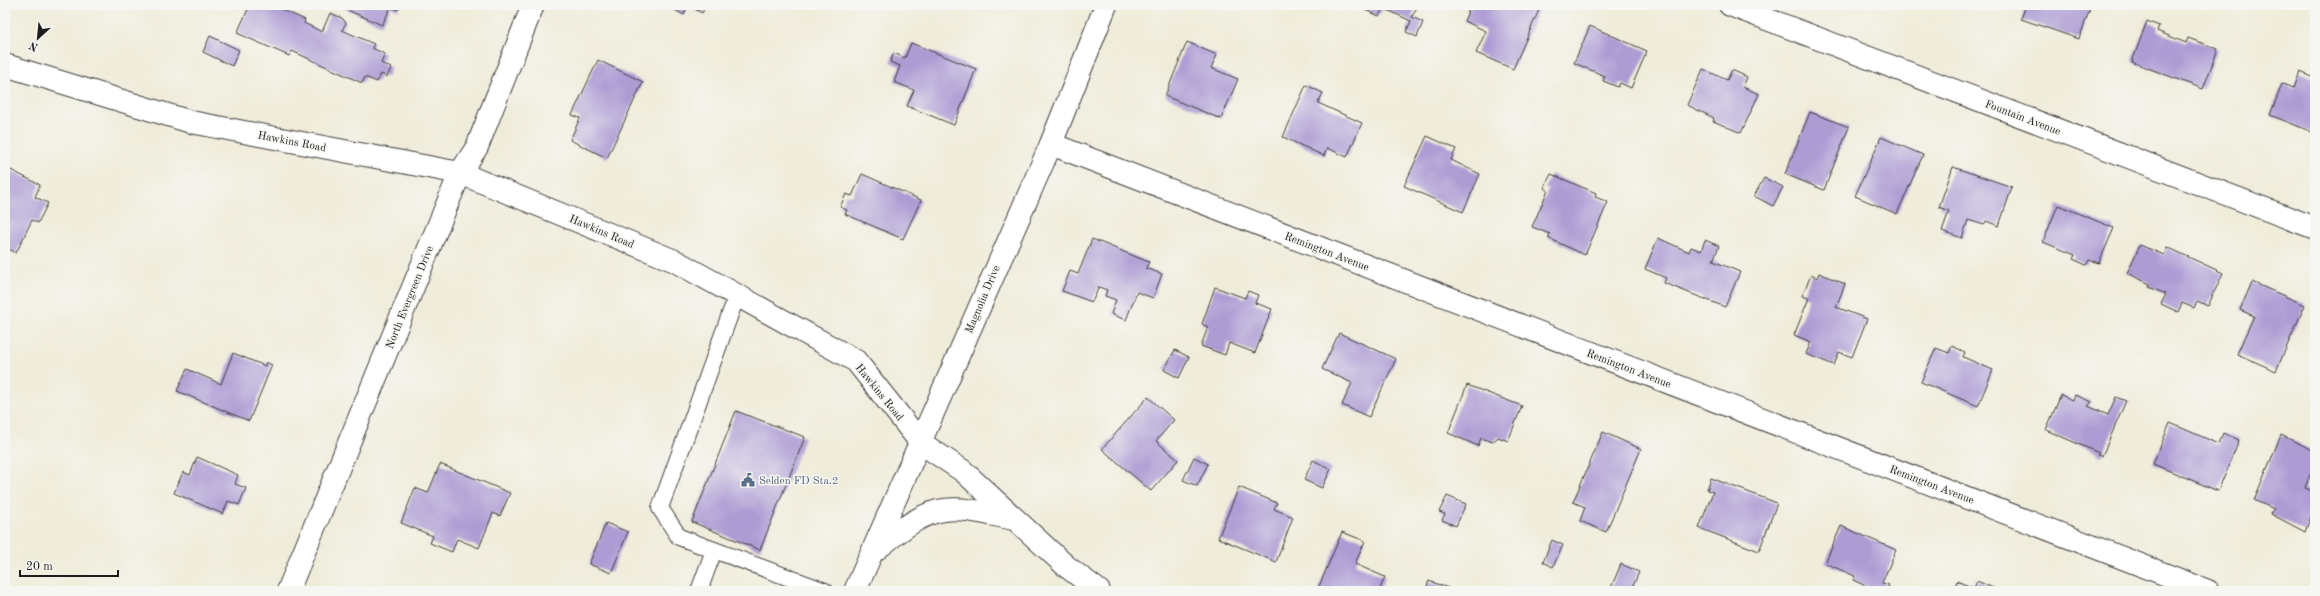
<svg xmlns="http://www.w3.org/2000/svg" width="2320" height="596" viewBox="0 0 2320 596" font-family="'Old Standard TT',serif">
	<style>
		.building { fill: #ad9cd4 }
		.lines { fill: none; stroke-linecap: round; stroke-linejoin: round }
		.lane-casing { stroke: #3c3b38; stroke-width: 18 }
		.street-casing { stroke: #3c3b38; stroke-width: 24 }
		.secondary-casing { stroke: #3c3b38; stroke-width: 24 }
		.lane { stroke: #fff; stroke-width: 16 }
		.street { stroke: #fff; stroke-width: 22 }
		.secondary { stroke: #fff; stroke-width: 22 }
		.labels { text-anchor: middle; stroke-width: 3; stroke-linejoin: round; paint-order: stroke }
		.street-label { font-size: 11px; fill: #1c1c1c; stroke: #f6f6f2 }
		.service-label { font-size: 11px; fill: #4e5e75; stroke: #f6f6f2; text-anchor: start }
	</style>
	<rect width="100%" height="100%" fill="#f6f6f2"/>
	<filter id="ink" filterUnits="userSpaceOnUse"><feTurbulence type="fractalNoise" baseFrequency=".025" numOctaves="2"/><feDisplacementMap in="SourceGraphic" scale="8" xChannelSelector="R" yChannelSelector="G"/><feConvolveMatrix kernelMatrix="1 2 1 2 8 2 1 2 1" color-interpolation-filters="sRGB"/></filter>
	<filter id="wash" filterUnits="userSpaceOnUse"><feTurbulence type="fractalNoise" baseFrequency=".012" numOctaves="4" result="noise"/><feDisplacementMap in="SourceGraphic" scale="16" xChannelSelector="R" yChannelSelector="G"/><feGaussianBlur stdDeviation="0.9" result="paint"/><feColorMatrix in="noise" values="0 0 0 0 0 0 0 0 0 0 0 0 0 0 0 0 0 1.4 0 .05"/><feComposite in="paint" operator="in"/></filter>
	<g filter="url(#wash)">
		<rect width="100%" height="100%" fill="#f0ecda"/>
		<g id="blocks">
			<g class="building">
				<polygon points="250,5 272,5 305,20 304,23 322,32 330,13 342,18 346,23 342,30 374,44 372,48 385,54 381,63 391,68 387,77 381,74 377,82 365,77 362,83 292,51 289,56 237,33"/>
				<polygon points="336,5 400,5 398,10 391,7 382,25"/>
				<polygon points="665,5 706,5 702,13 688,5 684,15"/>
				<polygon points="1365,5 1418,5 1412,17 1423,22 1417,37 1406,32 1411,21 1383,8 1379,16 1363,9"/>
				<polygon points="1471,5 1528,5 1539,10 1513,69 1476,53 1486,31 1464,21"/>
				<polygon points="2026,5 2089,5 2091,6 2079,39 2021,19"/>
				<polygon points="2147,21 2159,26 2157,31 2186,43 2188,38 2218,49 2203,89 2132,62"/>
				<polygon points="1590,26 1647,51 1631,88 1620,83 1618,87 1603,81 1605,76 1574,63"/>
				<polygon points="210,36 239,50 232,66 203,52"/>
				<polygon points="1187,42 1217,55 1211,68 1238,79 1221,119 1165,96"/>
				<polygon points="911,43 976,69 954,125 907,106 914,90 894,82 900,66 890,62 894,53 905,58"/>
				<polygon points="598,60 643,82 607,158 570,140 580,118 572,115"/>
				<polygon points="1703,69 1727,80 1732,70 1747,77 1743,87 1759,94 1741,133 1713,121 1714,118 1687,105"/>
				<polygon points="2300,72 2315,78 2315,133 2270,115 2282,84 2294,88"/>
				<polygon points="1306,85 1323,93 1318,103 1362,123 1347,157 1327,148 1324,156 1283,137"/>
				<polygon points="1810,112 1849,127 1824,190 1785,174"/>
				<polygon points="1427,136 1456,149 1451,160 1480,174 1463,212 1404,186"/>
				<polygon points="1881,137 1923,155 1897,214 1855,196"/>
				<polygon points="1953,167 2012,187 1999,226 1986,221 1984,225 1968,220 1962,238 1942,231 1949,211 1939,207"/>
				<polygon points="7,168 40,185 35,197 48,203 38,223 32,220 16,253 5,247 5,172"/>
				<polygon points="862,174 921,200 903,239 845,214 847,210 840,207 846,194 852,196"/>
				<polygon points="1551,174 1596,193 1595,197 1608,202 1585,255 1548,238 1550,234 1532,227 1548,190 1544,188"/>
				<polygon points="1764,178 1783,187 1773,206 1754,196"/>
				<polygon points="2058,205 2114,228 2099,263 2089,260 2086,265 2073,259 2075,255 2043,242"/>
				<polygon points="1658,238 1689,252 1691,247 1701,251 1705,240 1719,246 1713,261 1740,272 1725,307 1664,283 1666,278 1645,269"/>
				<polygon points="1092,239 1149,262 1146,268 1162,274 1153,298 1137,292 1126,320 1111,314 1116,300 1105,296 1107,290 1099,287 1092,302 1062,291 1070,271 1078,274"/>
				<polygon points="2140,245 2164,255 2167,247 2223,273 2208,306 2197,301 2194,308 2182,303 2178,312 2161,304 2166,294 2149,287 2150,284 2127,273"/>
				<polygon points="1819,273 1845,284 1836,307 1867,319 1852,357 1839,352 1834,365 1806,354 1811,342 1794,335 1809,298 1802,296 1811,275 1817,278"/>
				<polygon points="2252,282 2305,305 2276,371 2237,354 2254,316 2240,310"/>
				<polygon points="1215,287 1245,298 1248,291 1258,295 1255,303 1272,309 1255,353 1229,343 1225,355 1201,346 1208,327 1202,324"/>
				<polygon points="1339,333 1396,359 1369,417 1342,405 1352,383 1322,369"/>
				<polygon points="1952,346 1965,352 1963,357 1993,370 1978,406 1921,382 1936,348 1949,353"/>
				<polygon points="1175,350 1189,357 1179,378 1164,370"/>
				<polygon points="233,353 265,366 266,362 272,365 249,421 177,391 187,369 221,384"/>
				<polygon points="1467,385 1522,406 1508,441 1498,437 1493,442 1481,438 1478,446 1448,433"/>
				<polygon points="2061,395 2073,400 2075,395 2092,402 2088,406 2108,415 2116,397 2126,401 2102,456 2097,455 2099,453 2046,430"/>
				<polygon points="1148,397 1174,420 1156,441 1178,460 1151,491 1102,449"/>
				<polygon points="736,411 805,437 760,550 692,522"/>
				<polygon points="2170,423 2219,444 2223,433 2239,440 2218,491 2153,464"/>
				<polygon points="1603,432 1641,449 1606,532 1580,521 1585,507 1573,502"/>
				<polygon points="2281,435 2315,451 2315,462 2305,488 2315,492 2315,506 2305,532 2271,514 2274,509 2254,500"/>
				<polygon points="197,457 238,475 235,484 246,488 239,505 228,501 223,514 174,493 183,472 190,475"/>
				<polygon points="1194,457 1208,464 1197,486 1183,480"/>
				<polygon points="1313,460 1331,469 1322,488 1304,480"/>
				<polygon points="440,464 510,493 500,516 493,513 479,548 457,539 452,552 430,543 433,536 401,523 415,488 428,493"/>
				<polygon points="1711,478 1777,503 1759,551 1699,528 1713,492 1707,490"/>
				<polygon points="1239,487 1277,503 1274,509 1293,517 1276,562 1218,538"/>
				<polygon points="1447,496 1466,504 1456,526 1442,520 1445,514 1439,512"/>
				<polygon points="606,523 628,532 611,573 589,564"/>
				<polygon points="1841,526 1896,550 1882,583 1889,585 1886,591 1866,591 1868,587 1853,580 1855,576 1825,563"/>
				<polygon points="1342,532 1365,541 1355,564 1385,577 1379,591 1317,591"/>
				<polygon points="1552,540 1563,545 1553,567 1543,562"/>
				<polygon points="1621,564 1639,572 1631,591 1610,590"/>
				<polygon points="1429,581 1451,589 1450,591 1425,591"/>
				<polygon points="1957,581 1974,588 1977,581 2000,591 1953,591"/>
			</g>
		</g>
	</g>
	<g filter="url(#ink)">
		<use href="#blocks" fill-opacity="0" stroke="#3c3b38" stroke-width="1"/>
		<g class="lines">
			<g class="lane-casing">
				<g id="lane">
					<polyline points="737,295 660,508 679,537 825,591"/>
					<polyline points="699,591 714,550"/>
				</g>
			</g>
			<g class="street-casing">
				<g id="street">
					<polyline points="1730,5 2315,228"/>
					<polyline points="1051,144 2208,591"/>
					<polyline points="288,591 460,173 477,147 533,5"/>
				</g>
			</g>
			<g class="secondary-casing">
				<g id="secondary">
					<polyline points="5,65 191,122 460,173 675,261 856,361 921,443 963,471 1066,566 1099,591"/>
					<path d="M874,551c20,-15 44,-38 70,-41 23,-3 48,5 70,9"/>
					<polyline points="855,591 1051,144 1106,5"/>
				</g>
			</g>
			<use href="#lane" class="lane"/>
			<use href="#street" class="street"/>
			<use href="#secondary" class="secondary"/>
		</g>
	</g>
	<defs>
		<g id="civic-bare" transform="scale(1.08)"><path d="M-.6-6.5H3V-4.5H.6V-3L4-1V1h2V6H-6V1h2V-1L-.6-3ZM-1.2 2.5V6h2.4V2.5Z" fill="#5c6f8a" stroke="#f6f6f2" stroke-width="2.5" paint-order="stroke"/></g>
	</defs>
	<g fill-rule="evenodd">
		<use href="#civic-bare" x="748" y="480"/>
	</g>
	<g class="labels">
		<g class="street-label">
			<text transform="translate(2023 117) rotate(21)" y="4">Fountain Avenue</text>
			<text transform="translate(292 141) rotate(11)" y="4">Hawkins Road</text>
			<text transform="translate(602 231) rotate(23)" y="4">Hawkins Road</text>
			<text transform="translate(1327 251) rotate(21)" y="4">Remington Avenue</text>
			<text transform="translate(409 297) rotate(-68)" y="4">North Evergreen Drive</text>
			<text transform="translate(982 299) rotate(-67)" y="4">Magnolia Drive</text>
			<text transform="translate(1629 368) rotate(21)" y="4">Remington Avenue</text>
			<text transform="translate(880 392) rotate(51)" y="4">Hawkins Road</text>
			<text transform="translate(1932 484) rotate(21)" y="4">Remington Avenue</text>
		</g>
		<g class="service-label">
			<text x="759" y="484">Selden FD Sta.2</text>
		</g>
	</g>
	<rect width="2320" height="596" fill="none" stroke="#f6f6f2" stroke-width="20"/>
	<g transform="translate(38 38) rotate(207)" stroke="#f6f6f2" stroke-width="3" paint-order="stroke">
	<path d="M0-3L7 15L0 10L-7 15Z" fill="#1c1c1c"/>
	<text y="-6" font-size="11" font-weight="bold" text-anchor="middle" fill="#1c1c1c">N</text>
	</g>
	<path d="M20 570v6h98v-6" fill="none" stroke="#1c1c1c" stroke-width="2"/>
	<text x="26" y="570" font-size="12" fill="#1c1c1c" stroke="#f6f6f2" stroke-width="3" paint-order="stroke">20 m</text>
</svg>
